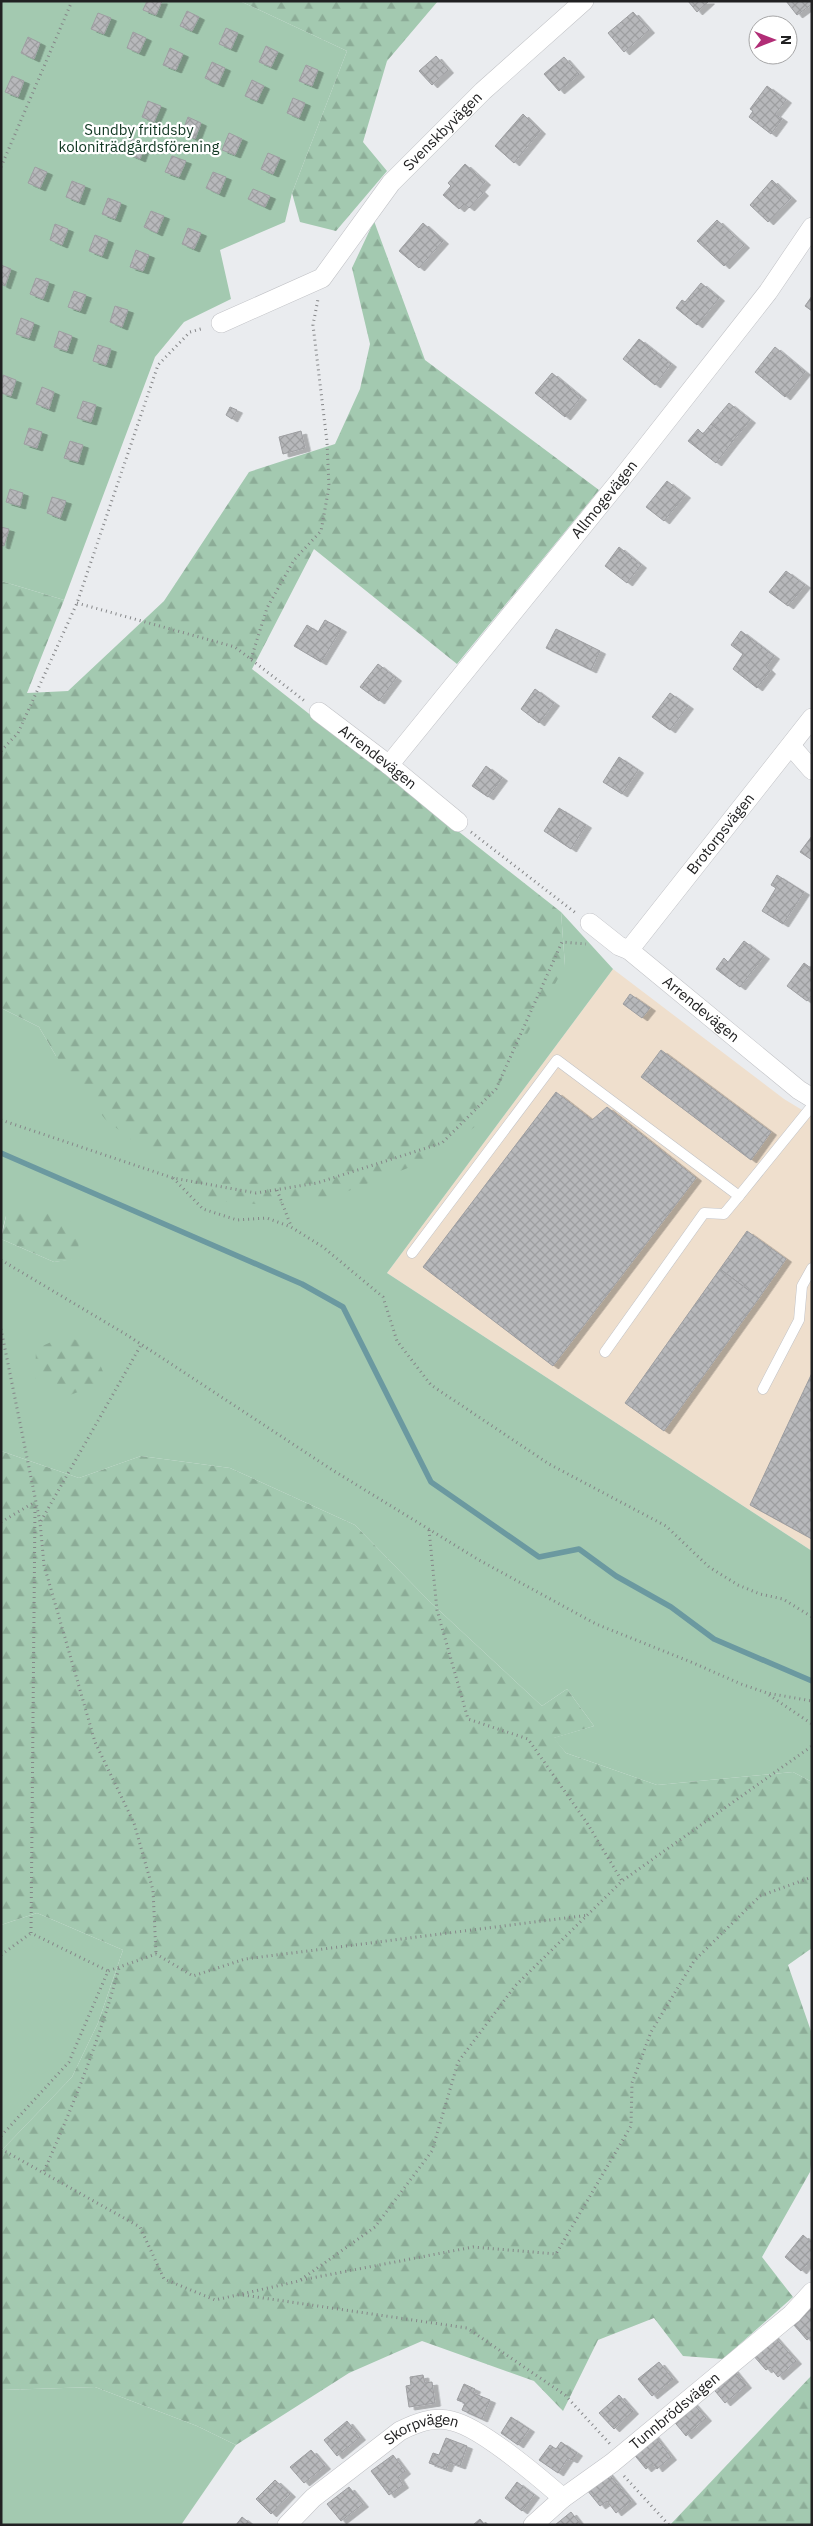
<svg xmlns="http://www.w3.org/2000/svg" width="813" height="2526" viewBox="0 0 813 2526" font-family="'IBM Plex Sans',sans-serif">
	<style>
		.commercial { fill: #efdfcd }
		.green { fill: #a3c9b0 }
		.forest { fill: url(#forest-firs) }
		.lines { fill: none; stroke-linecap: round; stroke-linejoin: round }
		.stream { stroke: #6b99a0; stroke-width: 5.5 }
		.building { fill: url(#building-cross-hatch); stroke: #9d9ea1; filter: url(#shadow) }
		.lane-casing { stroke: #c1c2c6; stroke-width: 11 }
		.street-casing { stroke: #c1c2c6; stroke-width: 20 }
		.path { stroke: #858688; stroke-width: 3; stroke-dasharray: 1 4; stroke-linecap: butt }
		.lane { stroke: #fff; stroke-width: 10 }
		.street { stroke: #fff; stroke-width: 19 }
		.labels { text-anchor: middle; stroke-width: 4.5; stroke-linejoin: round; paint-order: stroke }
		.park-label { font-size: 15px; fill: #0f3621; stroke: #fff }
		.street-label { font-size: 15px; fill: #212122; stroke: #fff }
	</style>
	<defs>
		<pattern id="forest-firs" width="22" height="20" patternUnits="userSpaceOnUse" patternTransform="scale(1.25)"><rect width="22" height="20" fill="#a3c9b0"/><path d="M5 1l3.5 6h-7zM16 11l3.5 6h-7z" fill="#8cac97"/></pattern>
		<pattern id="building-cross-hatch" width="8" height="8" patternUnits="userSpaceOnUse" patternTransform="scale(1.25)"><rect width="8" height="8" fill="#b7b8bb"/><path d="M0 0l8 8M0 8l8-8" fill="none" stroke="#9d9ea0"/></pattern>
		<filter id="shadow"><feDropShadow dx="5.5" dy="3" stdDeviation="0" flood-color="#0004"/></filter>
	</defs>
	<rect width="100%" height="100%" fill="#eaecef"/>
	<polygon class="commercial" points="613,969 784,1099 812,1116 812,1551 387,1273"/>
	<g class="green">
		<polygon points="1,1 240,1 347,51 292,193 285,222 220,250 231,299 184,322 155,357 64,600 1,581"/>
		<polygon points="561,912 613,969 387,1273 812,1551 812,1782 793,1772 657,1785 566,1753 553,1738 594,1726 567,1689 542,1706 428,1600 355,1525 230,1468 141,1456 79,1478 1,1451 1,1239 54,1262 79,1258 6,1216 1,1235 1,1008 39,1027 56,1056 565,966"/>
		<polygon points="37,1913 123,1950 98,2023 72,2077 1,2151 1,1925"/>
		<polygon points="95,2387 197,2426 236,2445 181,2525 1,2525 1,2390"/>
	</g>
	<g class="forest">
		<polygon points="240,1 438,1 387,61 363,142 387,171 336,231 300,222 292,193 347,51"/>
		<polygon points="374,221 425,360 599,490 457,664 314,549 252,669 561,912 565,966 476,1126 431,1159 338,1195 269,1205 208,1200 105,1119 56,1056 39,1027 1,1008 1,581 64,600 27,693 68,691 164,601 249,472 335,444 360,389 370,344 352,268"/>
		<polygon points="51,1208 78,1227 79,1259 54,1262 1,1239 6,1216 25,1210"/>
		<polygon points="66,1335 94,1349 107,1382 64,1397 35,1378 36,1349"/>
		<polygon points="1,1451 79,1478 141,1456 230,1468 355,1525 428,1600 542,1706 567,1689 594,1726 554,1738 566,1753 657,1785 793,1772 812,1782 812,1948 788,1965 812,2034 812,2156 810,2172 762,2257 793,2297 723,2359 683,2356 654,2318 598,2340 563,2411 534,2381 422,2341 349,2373 236,2445 197,2426 95,2387 1,2390 1,2151 72,2077 98,2023 123,1950 37,1913 1,1925"/>
		<polygon points="812,2375 811,2525 670,2525"/>
	</g>
	<g class="lines">
		<polyline class="stream" points="1,1153 302,1284 343,1307 431,1482 539,1557 579,1549 616,1576 671,1607 714,1639 812,1681"/>
	</g>
	<g class="building">
		<polygon points="147,1 162,1 156,15 143,10"/>
		<polygon points="688,1 709,1 697,12"/>
		<polygon points="786,1 812,1 812,4 797,15"/>
		<polygon points="187,11 199,17 192,31 180,26"/>
		<polygon points="633,12 649,30 624,52 608,33"/>
		<polygon points="98,13 111,18 104,34 91,29"/>
		<polygon points="226,28 238,33 231,49 219,44"/>
		<polygon points="133,32 146,38 139,53 127,48"/>
		<polygon points="28,37 40,43 34,59 21,53"/>
		<polygon points="266,46 278,52 271,67 259,62"/>
		<polygon points="170,48 183,54 176,70 163,65"/>
		<polygon points="436,56 448,70 432,85 419,71"/>
		<polygon points="564,57 579,74 559,91 544,74"/>
		<polygon points="212,62 225,68 218,84 205,78"/>
		<polygon points="306,65 318,70 312,86 299,81"/>
		<polygon points="12,76 24,81 18,97 5,92"/>
		<polygon points="252,80 264,86 257,101 245,96"/>
		<polygon points="767,86 786,100 775,114 782,119 771,134 749,117 753,111 750,109"/>
		<polygon points="293,98 305,103 299,118 287,113"/>
		<polygon points="148,101 161,106 154,122 142,117"/>
		<polygon points="523,114 540,131 514,163 495,146"/>
		<polygon points="188,117 201,123 195,139 182,133"/>
		<polygon points="229,133 242,139 235,155 222,150"/>
		<polygon points="132,139 145,145 140,159 126,153"/>
		<polygon points="268,153 280,158 273,174 261,169"/>
		<polygon points="172,156 186,161 179,177 165,172"/>
		<polygon points="465,164 485,182 479,189 483,193 469,208 464,204 459,209 443,195 451,186 448,183"/>
		<polygon points="35,167 47,172 40,188 28,183"/>
		<polygon points="213,172 226,177 219,194 206,188"/>
		<polygon points="772,180 791,198 768,222 750,205"/>
		<polygon points="72,181 85,186 79,202 66,197"/>
		<polygon points="253,189 270,196 265,207 248,199"/>
		<polygon points="108,198 121,203 115,219 102,214"/>
		<polygon points="151,211 164,216 157,233 144,227"/>
		<polygon points="717,220 744,245 724,266 697,241"/>
		<polygon points="423,223 443,241 419,268 399,251"/>
		<polygon points="55,224 68,229 62,245 50,240"/>
		<polygon points="188,228 201,233 194,249 182,244"/>
		<polygon points="95,235 108,240 102,256 89,251"/>
		<polygon points="136,250 149,255 143,271 130,267"/>
		<polygon points="1,265 11,269 5,286 1,284"/>
		<polygon points="36,278 49,282 43,299 30,294"/>
		<polygon points="701,283 719,298 697,325 676,308 682,300 685,302"/>
		<polygon points="74,291 86,295 80,311 68,307"/>
		<polygon points="812,296 812,311 805,306"/>
		<polygon points="115,306 128,310 122,327 110,322"/>
		<polygon points="21,318 34,323 29,338 16,334"/>
		<polygon points="59,331 72,336 67,351 54,347"/>
		<polygon points="639,339 671,364 655,385 623,359"/>
		<polygon points="98,345 111,349 106,365 93,361"/>
		<polygon points="775,347 805,372 785,397 755,372"/>
		<polygon points="552,373 581,397 565,417 535,393"/>
		<polygon points="3,375 16,380 11,396 1,393"/>
		<polygon points="42,387 54,392 49,409 36,404"/>
		<polygon points="83,401 96,405 91,422 77,418"/>
		<polygon points="729,403 750,420 733,441 711,424"/>
		<polygon points="230,407 237,410 232,419 226,415"/>
		<polygon points="711,424 733,441 716,463 688,441 698,429 703,434"/>
		<polygon points="29,428 42,432 37,448 24,444"/>
		<polygon points="301,431 305,448 283,454 279,437"/>
		<polygon points="70,441 83,445 78,462 64,458"/>
		<polygon points="667,481 685,495 664,521 646,507"/>
		<polygon points="10,489 23,493 20,506 6,502"/>
		<polygon points="52,497 66,501 60,518 47,513"/>
		<polygon points="1,527 9,529 4,546 1,545"/>
		<polygon points="619,547 641,565 627,583 605,566"/>
		<polygon points="786,571 805,585 788,606 769,592"/>
		<polygon points="325,620 341,629 321,662 294,646 307,625 318,632"/>
		<polygon points="556,629 600,651 591,670 546,648"/>
		<polygon points="741,631 774,656 766,667 770,671 757,688 733,669 743,654 731,645"/>
		<polygon points="378,664 396,678 379,701 360,687"/>
		<polygon points="535,689 554,703 539,723 521,709"/>
		<polygon points="670,693 688,706 670,730 652,717"/>
		<polygon points="619,757 638,770 622,794 603,782"/>
		<polygon points="486,766 502,778 488,797 472,786"/>
		<polygon points="559,808 586,825 571,849 544,831"/>
		<polygon points="812,836 812,860 800,852"/>
		<polygon points="777,875 804,892 783,924 762,911 776,888 771,885"/>
		<polygon points="744,941 764,956 740,987 716,969 724,958 728,962"/>
		<polygon points="804,963 812,969 812,995 807,1001 787,986"/>
		<polygon points="630,994 650,1008 642,1018 623,1004"/>
		<polygon points="661,1050 771,1132 751,1160 641,1077"/>
		<polygon points="556,1092 592,1120 607,1107 696,1178 553,1366 423,1267"/>
		<polygon points="747,1231 786,1259 759,1298 720,1269"/>
		<polygon points="720,1269 759,1298 664,1431 625,1403"/>
		<polygon points="812,1373 812,1539 750,1505"/>
		<polygon points="803,2235 812,2243 812,2258 801,2271 785,2257"/>
		<polygon points="812,2307 812,2336 807,2340 793,2324"/>
		<polygon points="773,2335 796,2361 778,2377 770,2367 766,2370 752,2354"/>
		<polygon points="659,2362 673,2379 652,2396 638,2379"/>
		<polygon points="732,2368 746,2385 725,2403 711,2386"/>
		<polygon points="423,2375 425,2383 432,2382 435,2403 409,2407 406,2386 411,2385 410,2377"/>
		<polygon points="464,2384 475,2389 473,2393 490,2400 482,2419 462,2410 465,2403 457,2400"/>
		<polygon points="619,2395 633,2411 614,2429 599,2413"/>
		<polygon points="692,2402 706,2418 686,2436 672,2419"/>
		<polygon points="511,2417 529,2429 518,2445 501,2433"/>
		<polygon points="347,2421 360,2437 337,2456 324,2440"/>
		<polygon points="653,2434 671,2457 657,2469 653,2463 646,2469 632,2452"/>
		<polygon points="446,2438 467,2446 460,2466 449,2462 446,2469 429,2463 433,2453 439,2455"/>
		<polygon points="561,2442 577,2453 572,2460 568,2458 558,2473 539,2460 550,2445 556,2449"/>
		<polygon points="311,2450 325,2466 304,2483 290,2467"/>
		<polygon points="393,2455 405,2471 398,2477 403,2485 389,2495 371,2471"/>
		<polygon points="607,2472 631,2501 616,2513 607,2501 600,2506 587,2490"/>
		<polygon points="275,2480 290,2494 271,2514 256,2499"/>
		<polygon points="517,2482 534,2495 522,2511 505,2498"/>
		<polygon points="349,2487 363,2504 341,2521 327,2504"/>
		<polygon points="571,2512 581,2525 555,2525"/>
		<polygon points="242,2517 252,2525 236,2525"/>
		<polygon points="480,2519 485,2525 473,2525"/>
	</g>
	<g class="lines">
		<g class="lane-casing">
			<g id="lane">
				<polyline points="412,1253 557,1060 739,1196 812,1106"/>
				<polyline points="605,1352 704,1213 724,1214 739,1196"/>
				<polyline points="763,1389 799,1320 802,1286 812,1268"/>
			</g>
		</g>
		<g class="street-casing">
			<g id="street">
				<path id="s1" d="M221,323l101,-45 69,-95 92,-92 101,-90"/>
				<path id="s2" d="M319,712l70,53 69,57"/>
				<polyline points="791,746 812,770"/>
				<path id="s3" d="M389,765l232,-286 147,-187 44,-65"/>
				<path id="s4" d="M590,923l29,23 10,4 170,140 13,8"/>
				<path id="s5" d="M629,950l183,-232"/>
				<path id="s6" d="M287,2525l26,-27 87,-67c16,-8 33,-15 52,-10 28,6 88,57 111,77"/>
				<path id="s7" d="M533,2525l30,-27 49,-35 180,-149 20,-22"/>
			</g>
		</g>
		<g class="path">
			<polyline points="1,167 72,1"/>
			<polyline points="77,603 235,647 306,702"/>
			<polyline points="251,659 267,608 294,560 321,531 329,487 327,442 313,325 318,299"/>
			<polyline points="1,751 18,733 77,603 158,365 190,332 204,328"/>
			<polyline points="471,832 577,914"/>
			<polyline points="1,1120 173,1178 256,1193 317,1183 442,1143 496,1089 562,942 586,944"/>
			<polyline points="173,1178 203,1209 237,1220 267,1218 291,1227 323,1247 383,1297 397,1341 431,1385 549,1464 666,1526 709,1567 738,1585 760,1594 783,1599 812,1617"/>
			<polyline points="277,1190 291,1226"/>
			<polyline points="1,1260 127,1335 334,1471 479,1560 596,1624 691,1662 741,1684 767,1693 812,1701"/>
			<polyline points="1,1329 40,1522 44,1565 95,1742 134,1823 153,1890 156,1954"/>
			<polyline points="35,1507 31,1933 108,1971"/>
			<polyline points="41,1521 141,1345"/>
			<polyline points="1,1522 35,1502"/>
			<polyline points="429,1530 437,1610 468,1719 528,1739 587,1823 622,1881"/>
			<polyline points="769,1695 812,1724"/>
			<polyline points="1,1955 31,1933"/>
			<polyline points="1,2136 69,2062 108,1971 156,1954 193,1976 245,1959 589,1915"/>
			<polyline points="1,2149 140,2227 164,2279 215,2300 299,2281 375,2227 432,2151 458,2062 515,1986 622,1881 812,1746"/>
			<path d="M44,2171c30,-67 56,-133 75,-203"/>
			<polyline points="301,2280 473,2247 556,2254 631,2126 632,2083 651,2032 694,1961 760,1896 812,1877"/>
			<polyline points="243,2295 467,2328 565,2395 610,2444"/>
			<polyline points="624,2476 669,2525"/>
		</g>
		<use href="#lane" class="lane"/>
		<use href="#street" class="street"/>
	</g>
	<g class="labels">
		<g class="park-label">
			<text x="139" y="135">Sundby fritidsby<tspan x="139" dy="17">koloniträdgårdsförening</tspan></text>
		</g>
		<g class="street-label">
			<text dy="5" stroke="none"><textPath href="#s1" startOffset="301">Svenskbyvägen</textPath></text>
			<text dy="5" stroke="none"><textPath href="#s3" startOffset="342">Allmogevägen</textPath></text>
			<text dy="5" stroke="none"><textPath href="#s2" startOffset="74">Arrendevägen</textPath></text>
			<text dy="5" stroke="none"><textPath href="#s5" startOffset="148">Brotorpsvägen</textPath></text>
			<text dy="5" stroke="none"><textPath href="#s4" startOffset="141">Arrendevägen</textPath></text>
			<text dy="5" stroke="none"><textPath href="#s7" startOffset="182">Tunnbrödsvägen</textPath></text>
			<text dy="5" stroke="none"><textPath href="#s6" startOffset="169">Skorpvägen</textPath></text>
		</g>
	</g>
	<rect width="813" height="2526" fill="none" stroke="#212122" stroke-width="5"/>
	<g transform="translate(773 40) rotate(90)"><circle r="24" fill="#ffffff" stroke="#a6a6a7"/>
	<path d="M0-4L9 19L0 12L-9 19Z" fill="#b12d76"/>
	<text y="-8" font-size="14" font-weight="bold" text-anchor="middle" fill="#212122">N</text>
	</g>
</svg>
